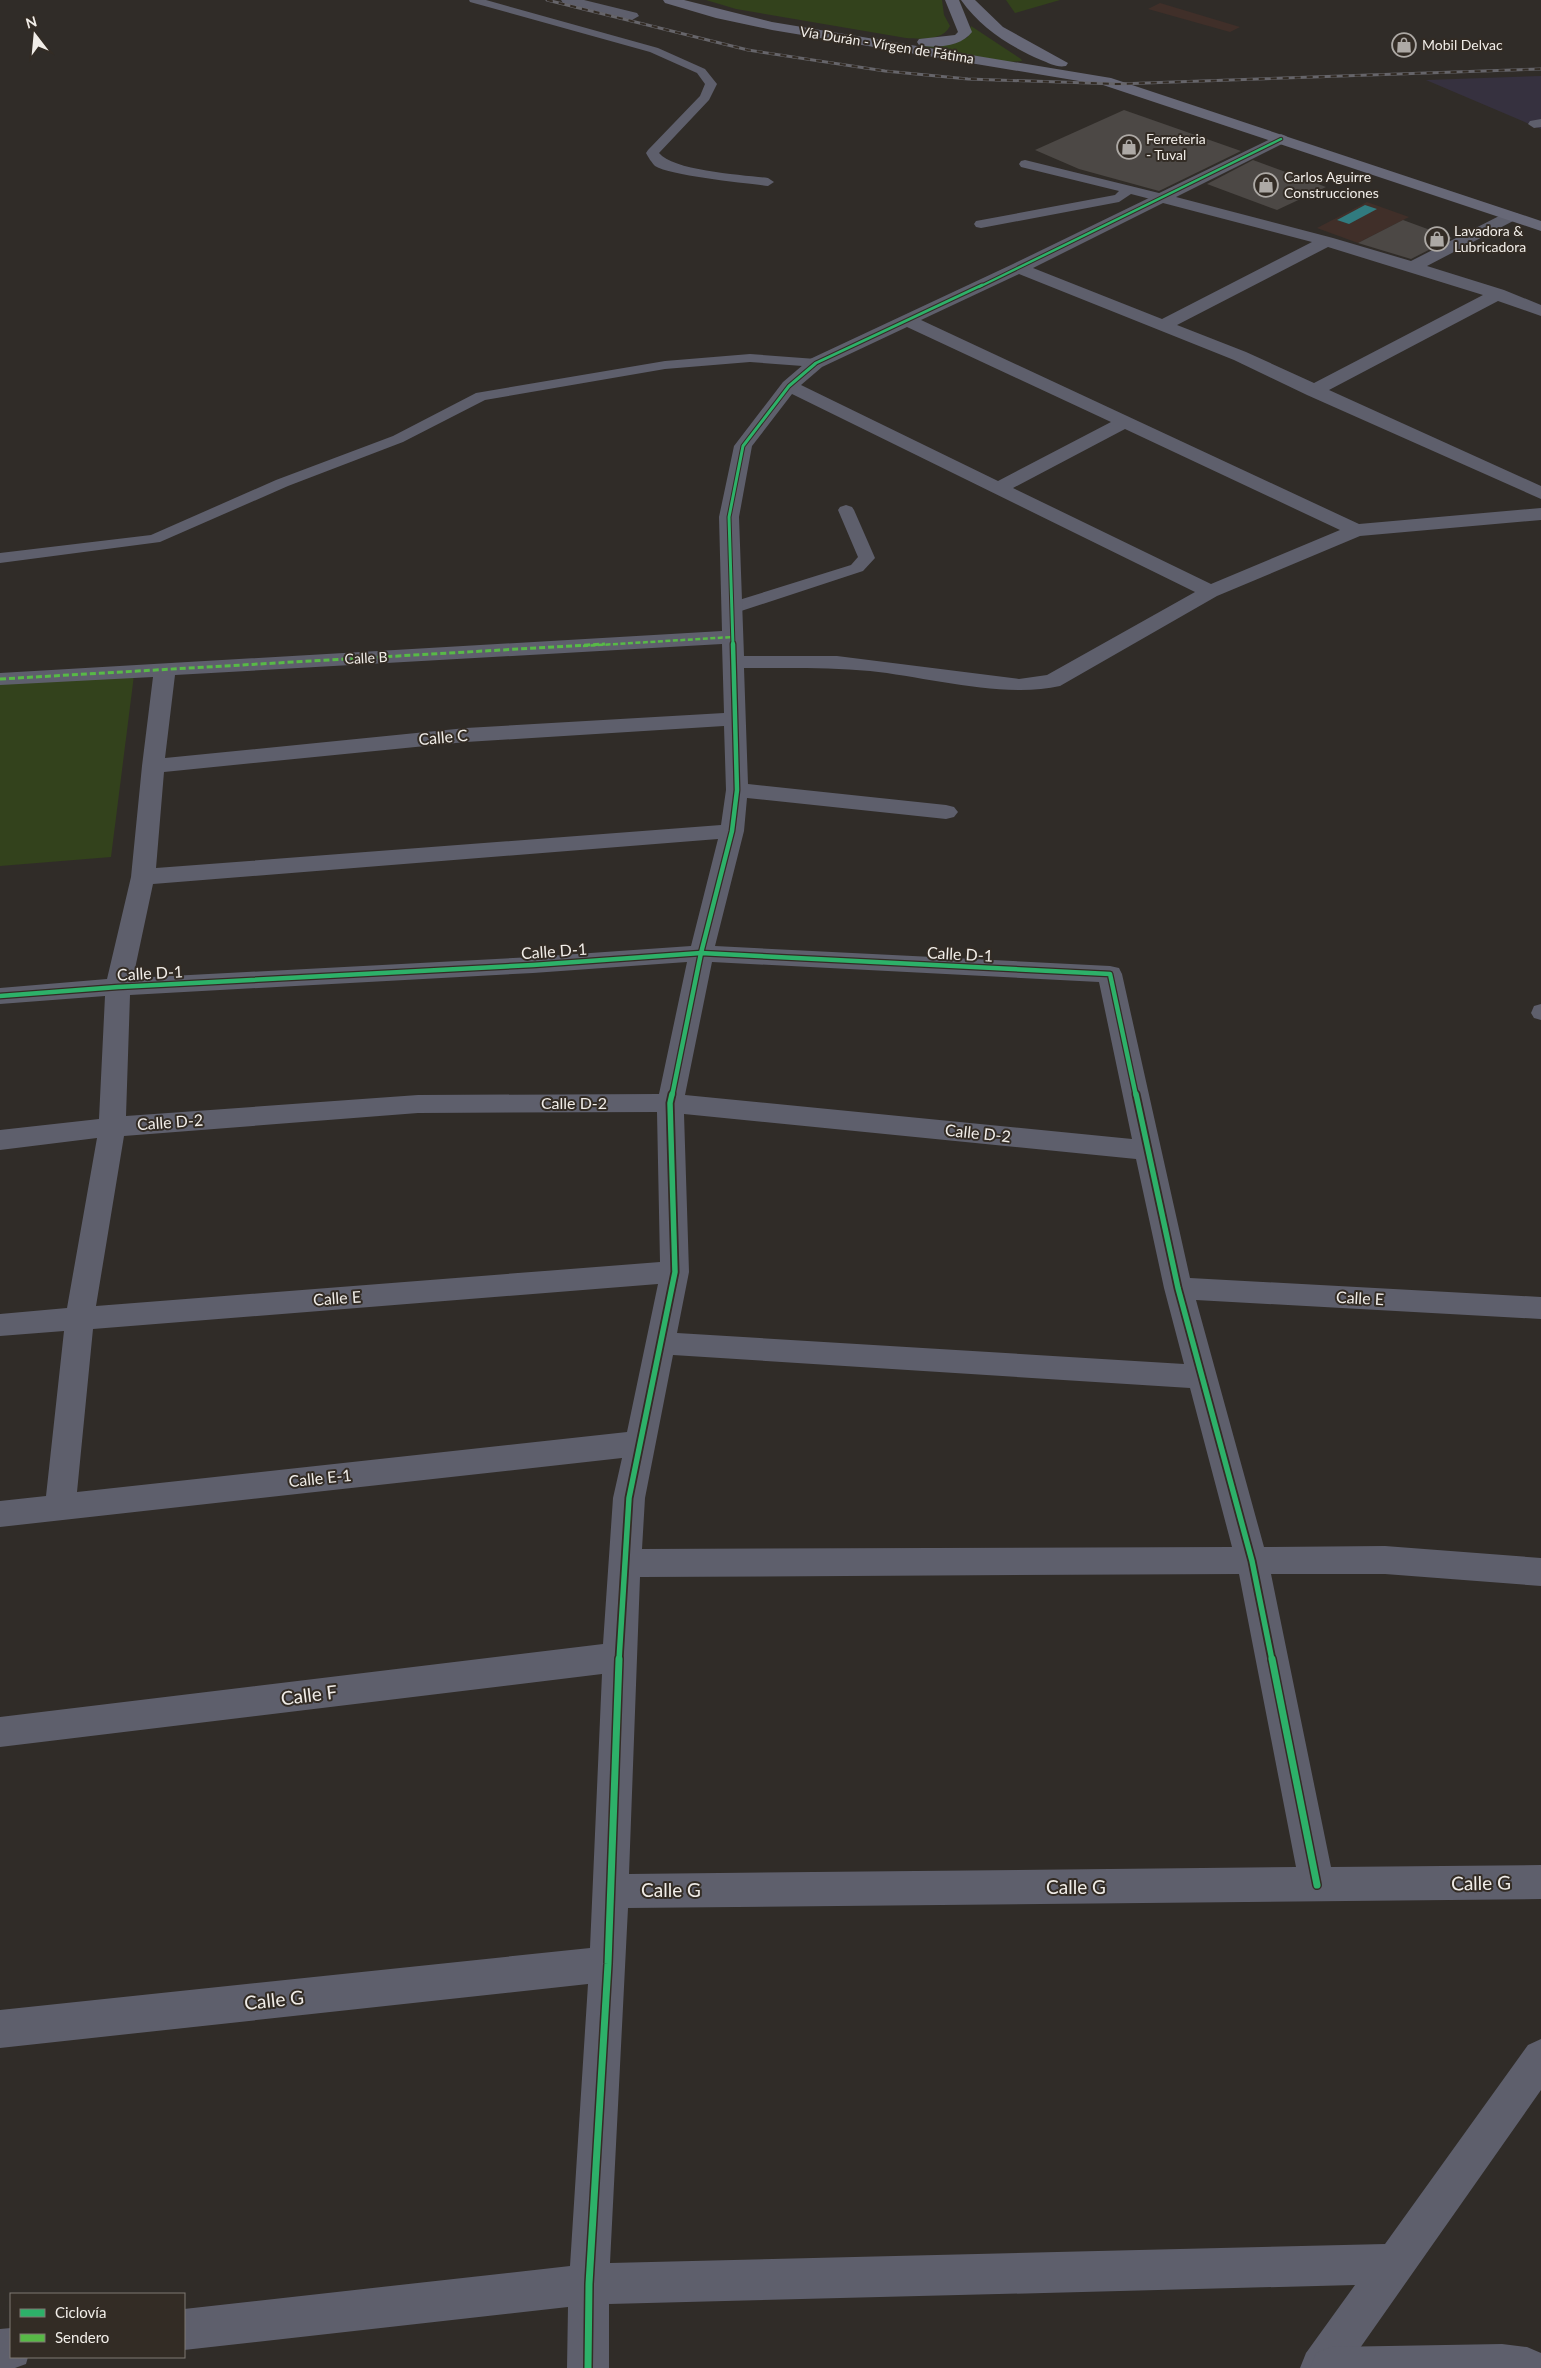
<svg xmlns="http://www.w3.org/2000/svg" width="1541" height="2368" viewBox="0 0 1541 2368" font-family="Lato,sans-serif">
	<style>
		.commercial { fill: #402f29 }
		.industrial { fill: #36313f }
		.green { fill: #33421c }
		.water { fill: #317b7f }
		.building { fill: #4c4845 }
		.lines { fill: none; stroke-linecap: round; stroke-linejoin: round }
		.service { fill: #5e5f6c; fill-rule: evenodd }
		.minor { fill: #5e5f6c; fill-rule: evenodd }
		.tertiary { fill: #5e5f6c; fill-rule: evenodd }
		.primary { fill: #676877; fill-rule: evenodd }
		.rail-casing { stroke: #66656a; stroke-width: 3 }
		.rail { stroke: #332c25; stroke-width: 2; stroke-dasharray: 6; stroke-linecap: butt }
		.quiet-far1 { stroke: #58b947; stroke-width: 2.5; stroke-dasharray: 5 2.5; stroke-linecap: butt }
		.quiet { stroke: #58b947; stroke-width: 3; stroke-dasharray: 6 3; stroke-linecap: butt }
		.cycleway-far4-casing { stroke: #332c25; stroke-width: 4.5 }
		.cycleway-far3-casing { stroke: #332c25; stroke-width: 5 }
		.cycleway-far2-casing { stroke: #332c25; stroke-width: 7 }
		.cycleway-far1-casing { stroke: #332c25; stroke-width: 9 }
		.cycleway-casing { stroke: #332c25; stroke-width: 10 }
		.cycleway-far4 { stroke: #2db169; stroke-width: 2.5 }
		.cycleway-far3 { stroke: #2db169; stroke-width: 3 }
		.cycleway-far2 { stroke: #2db169; stroke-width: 4.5 }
		.cycleway-far1 { stroke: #2db169; stroke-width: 5.5 }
		.cycleway { stroke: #2db169; stroke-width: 7 }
		.labels { text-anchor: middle; stroke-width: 4; stroke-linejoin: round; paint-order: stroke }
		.far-street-label { font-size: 14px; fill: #f1ede8; stroke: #332c25 }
		.far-poi-label { font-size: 14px; fill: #f1ede8; stroke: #332c25; text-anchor: start }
		.street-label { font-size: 16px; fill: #f1ede8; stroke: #332c25 }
		.near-street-label { font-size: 19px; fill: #f1ede8; stroke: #332c25 }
	</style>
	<rect width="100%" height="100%" fill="#302c28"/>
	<g class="commercial">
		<polygon points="1160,3 1240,27 1230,32 1148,9"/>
		<polygon points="1367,202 1409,217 1358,243 1317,228"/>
	</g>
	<polygon class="industrial" points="1541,76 1541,129 1426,80"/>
	<g class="green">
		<path d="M706,0h236l2,15 6,11c-7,15 -30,13 -44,12l-170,-29z"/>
		<polygon points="1006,0 1060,0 1015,13"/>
		<polygon points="971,26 1021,59 1022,61 1008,62 923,46 953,44 968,37"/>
		<polygon points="134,675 111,857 0,866 0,683"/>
	</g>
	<polygon class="water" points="1365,205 1377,209 1349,224 1337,220"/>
	<g class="building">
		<polygon points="1124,110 1241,151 1159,191 1079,169 1035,150"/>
		<polygon points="1253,160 1326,187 1277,210 1207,184"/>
		<polygon points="1403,220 1452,238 1411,259 1358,243"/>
	</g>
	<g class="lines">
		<g class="service">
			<path d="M469,0h17l172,48 47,21 12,15 -8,16 -50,53c14,18 85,22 109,25l6,4 -6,4c-22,-3 -97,-10 -113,-20 -3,-3 -7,-9 -9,-13l2,-3 52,-54 5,-12 -8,-11 -47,-21 -180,-50z"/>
			<polygon points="1541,119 1541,127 1534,128 1528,124 1530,121"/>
			<polygon points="1025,160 1167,195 1168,198 1162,202 1131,194 1119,202 981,228 976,227 974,224 976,221 1115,195 1119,191 1021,167 1019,164 1021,161"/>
			<polygon points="750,354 816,359 823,363 816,367 750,362 665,369 485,400 403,442 288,486 160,542 0,563 0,553 151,535 276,480 393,436 476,393 665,361"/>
			<polygon points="846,505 852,507 854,510 875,558 863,571 738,612 726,612 724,608 726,604 851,565 858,557 838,510 840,507"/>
			<polygon points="1541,1004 1541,1020 1534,1018 1531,1013 1534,1006"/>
		</g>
		<g class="minor">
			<polygon points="561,0 584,0 637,13 639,16 632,20 563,3"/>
			<path d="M1281,134l5,2 3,3 -3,3 -110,55 157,41 78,23 94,-48h12l2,3 -2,3 -90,47 77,24 37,15v11l-43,-15 -169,89 212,96v13l-234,-104 -73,-35 -215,-86 -98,46 438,204 182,-16v12l-181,16 -143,60 -157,90c-55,13 -133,-9 -190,-15 -42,-4 -84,-3 -126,-3l4,116 198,21 8,2 4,5 -4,5 -8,2 -199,-21 -3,33 -29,115 395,20 9,2 3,6 68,304 351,19v22l-345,-19 68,247 121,-1 156,12v28l-156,-12h-114l60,293 210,-2v34l-913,9 -18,355 775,-19 143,-199 13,-6v51l-195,278h-46l6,-15 49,-68 -746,19v64h-42l1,-61 -384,43v-41l386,-43 18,-282 -588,64v-38l590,-62 12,-274 -602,73v-30l603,-73 10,-146 9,-40 -622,69v-26l46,-5 18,-165 -64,5v-22l67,-6 30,-170 -97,12v-20l99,-11 6,-123 -105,8v-16l107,-9 24,-102 11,-111 11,-89 -153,8v-12l722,-42 -3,-114 15,-71 49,-64 27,-23 203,-95zM1163,203l149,39 -150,77 -129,-51zM1328,247l155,48 -169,88 -68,-31 -69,-27zM907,327l204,95 -113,59 -197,-96 21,-18zM792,394l403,198 -148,83 -28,4 -182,-23h-93l-5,-139 13,-71zM1125,429l215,101 -129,54 -198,-96zM722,644l2,69 -258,15 -301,30 10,-83zM724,726l2,64 -5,35 -565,43 8,-96 302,-30zM718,839l-27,107 -158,11 -400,21 20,-94zM687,962l-28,132 -241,1 -292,21 4,-121 403,-22zM712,962l387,20 33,157 -447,-44zM657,1112l3,150 -564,44 28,-170 294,-23zM684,1114l452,45 28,129 20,76 -507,-31 12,-61zM658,1284l-31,148 -550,60 16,-163zM673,1355l517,33 42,159 -590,2 3,-51zM1239,1574l57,293 -667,7 11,-297z"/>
			<polygon points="11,2328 11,2357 28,2357 26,2364 15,2368 0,2368 0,2329"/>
		</g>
		<polygon class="tertiary" points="1502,2344 1527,2347 1541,2353 1541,2368 1310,2368 1316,2353 1331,2347"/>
		<g class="primary">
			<polygon points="663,0 684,0 772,22 1111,78 1541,221 1541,231 1103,85 772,30 716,18 665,3"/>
			<path d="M945,0h14l13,32c-10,14 -36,17 -53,13l-2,-3 2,-3 36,-4 3,-3z"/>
			<path d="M961,0h14l28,27 65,36 -2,3c-9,2 -17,-3 -25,-6 -32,-14 -60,-32 -80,-60z"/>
		</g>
		<g class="rail-casing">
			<polyline id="rail" points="547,0 748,50 885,71 968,79 1118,84 1541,69"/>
		</g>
		<use href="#rail" class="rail"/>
		<polyline class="quiet-far1" points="583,646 733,637"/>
		<polyline class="quiet" points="0,679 605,644"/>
		<g class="cycleway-far4-casing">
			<polyline id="cycleway-far4" points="979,287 1281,139"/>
		</g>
		<g class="cycleway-far3-casing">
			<polyline id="cycleway-far3" points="733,646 729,517 743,446 789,386 816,363 982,285"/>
		</g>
		<g class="cycleway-far2-casing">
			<g id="cycleway-far2">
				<polyline points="0,996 118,987 533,965 701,953 1110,974 1136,1096"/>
				<polyline points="672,1096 701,953 732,831 737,790 733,644"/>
			</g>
		</g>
		<g class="cycleway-far1-casing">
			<g id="cycleway-far1">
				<polyline points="1136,1094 1178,1288 1252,1561 1272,1660"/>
				<polyline points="619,1660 629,1498 675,1272 670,1103 672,1094"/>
			</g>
		</g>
		<g class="cycleway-casing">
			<g id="cycleway">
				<polyline points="1272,1659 1317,1885"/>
				<polyline points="588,2368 589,2284 608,1964 619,1659"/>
			</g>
		</g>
		<use href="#cycleway-far4" class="cycleway-far4"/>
		<use href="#cycleway-far3" class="cycleway-far3"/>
		<use href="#cycleway-far2" class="cycleway-far2"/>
		<use href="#cycleway-far1" class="cycleway-far1"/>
		<use href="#cycleway" class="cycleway"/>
	</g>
	<defs>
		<g id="shop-ring" transform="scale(1.25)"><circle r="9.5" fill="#332c25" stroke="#ada9a5" stroke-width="1.5"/><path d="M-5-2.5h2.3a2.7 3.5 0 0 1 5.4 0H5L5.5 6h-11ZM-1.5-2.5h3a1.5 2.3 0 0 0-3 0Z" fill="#ada9a5"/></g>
	</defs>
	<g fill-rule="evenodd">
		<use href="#shop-ring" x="1404" y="45"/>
		<use href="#shop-ring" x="1129" y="147"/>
		<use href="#shop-ring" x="1266" y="185"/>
		<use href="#shop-ring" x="1437" y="239"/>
	</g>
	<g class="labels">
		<g class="far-street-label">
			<text transform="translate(887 45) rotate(9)" y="5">Vía Durán - Vírgen de Fátima</text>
			<text transform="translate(366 658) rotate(-3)" y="5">Calle B</text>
		</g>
		<g class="far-poi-label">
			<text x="1422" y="50">Mobil Delvac</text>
			<text x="1146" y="144">Ferreteria<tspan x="1146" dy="16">- Tuval</tspan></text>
			<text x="1284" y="182">Carlos Aguirre<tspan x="1284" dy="16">Construcciones</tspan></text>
			<text x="1454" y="236">Lavadora &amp;<tspan x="1454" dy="16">Lubricadora</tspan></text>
		</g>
		<g class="street-label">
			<text transform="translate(443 737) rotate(-5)" y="6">Calle C</text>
			<text transform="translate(554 951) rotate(-4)" y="6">Calle D-1</text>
			<text transform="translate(960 954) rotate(3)" y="6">Calle D-1</text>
			<text transform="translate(150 973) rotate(-3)" y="6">Calle D-1</text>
			<text x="574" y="1109">Calle D-2</text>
			<text transform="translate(170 1122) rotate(-4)" y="6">Calle D-2</text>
			<text transform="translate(978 1133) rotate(6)" y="6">Calle D-2</text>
			<text transform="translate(337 1298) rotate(-4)" y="6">Calle E</text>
			<text transform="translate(1360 1298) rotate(3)" y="6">Calle E</text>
			<text transform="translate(320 1478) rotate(-6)" y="6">Calle E-1</text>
		</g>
		<g class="near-street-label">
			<text transform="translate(309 1695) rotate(-7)" y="7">Calle F</text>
			<text transform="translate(1481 1883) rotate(-1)" y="7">Calle G</text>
			<text x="1076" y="1894">Calle G</text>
			<text x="671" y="1897">Calle G</text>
			<text transform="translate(274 2000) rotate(-6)" y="7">Calle G</text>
		</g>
	</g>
	<rect x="10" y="2293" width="175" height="65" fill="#332c25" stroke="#7f7973"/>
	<rect x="20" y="2309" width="25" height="8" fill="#2db169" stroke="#7f7973"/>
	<text x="55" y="2318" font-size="15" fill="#f1ede8">Ciclovía</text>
	<rect x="20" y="2334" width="25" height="8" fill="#58b947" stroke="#7f7973"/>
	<text x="55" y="2343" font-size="15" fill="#f1ede8">Sendero</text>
	<g transform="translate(35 35) rotate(344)" stroke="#332c25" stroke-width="4" paint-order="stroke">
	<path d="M0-4L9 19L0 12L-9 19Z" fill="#f1ede8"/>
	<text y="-8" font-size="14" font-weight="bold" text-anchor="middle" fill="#f1ede8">N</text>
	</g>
</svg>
